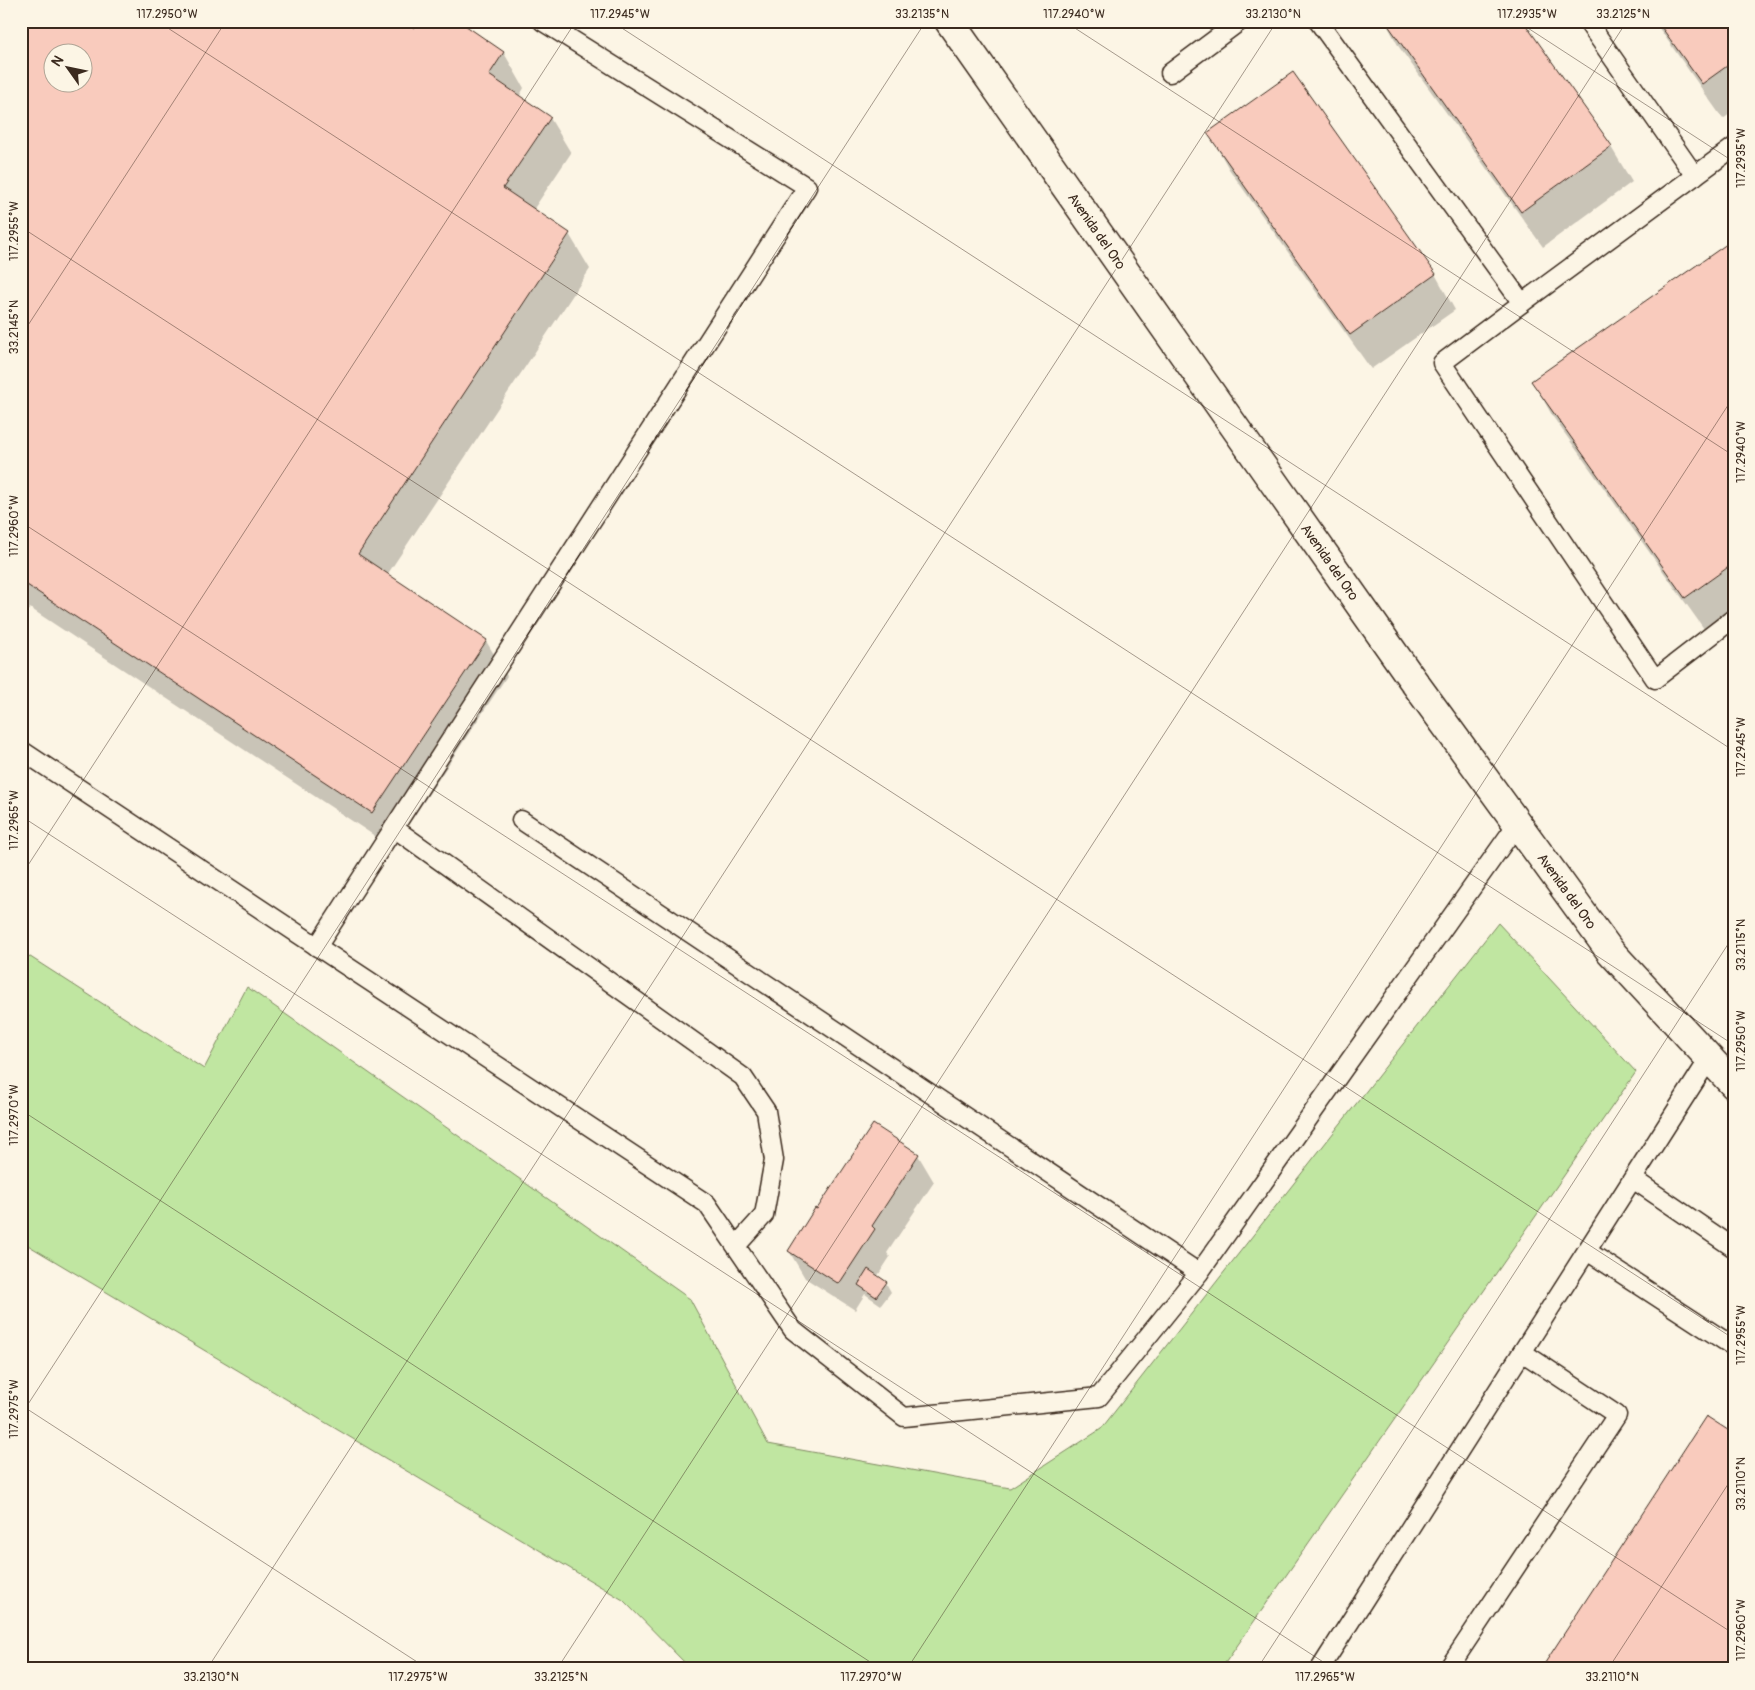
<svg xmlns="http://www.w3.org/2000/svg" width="1755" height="1690" viewBox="0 0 1755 1690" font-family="Pangolin,sans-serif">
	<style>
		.green { fill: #c0e6a1; stroke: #7e8860 }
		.shadow { fill: #0003; fill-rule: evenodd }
		.building { fill: #f9cbbd; stroke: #3b2a1e; fill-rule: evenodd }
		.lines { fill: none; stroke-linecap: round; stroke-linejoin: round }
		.service-casing { stroke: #3b2a1e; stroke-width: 21 }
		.tertiary-casing { stroke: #3b2a1e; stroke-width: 31 }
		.service { stroke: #fcf5e5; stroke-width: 18 }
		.tertiary { stroke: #fcf5e5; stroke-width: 28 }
		.ticks { fill: none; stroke: #3b2a1e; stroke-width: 1; stroke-opacity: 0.45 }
		.labels { text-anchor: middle; stroke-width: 4; stroke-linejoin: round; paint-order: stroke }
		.street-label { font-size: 14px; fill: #3b2a1e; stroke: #fcf5e5 }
		.neatline { fill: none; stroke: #3b2a1e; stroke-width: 2 }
		.ticks-label { font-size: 12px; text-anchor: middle; fill: #3b2a1e }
	</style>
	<rect width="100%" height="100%" fill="#fcf5e5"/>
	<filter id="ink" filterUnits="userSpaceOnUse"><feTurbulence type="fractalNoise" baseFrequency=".02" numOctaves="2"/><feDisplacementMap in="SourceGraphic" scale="10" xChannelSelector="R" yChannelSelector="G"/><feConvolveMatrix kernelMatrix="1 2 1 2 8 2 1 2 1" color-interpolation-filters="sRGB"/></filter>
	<g filter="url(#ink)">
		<polygon class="green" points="1498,923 1636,1072 1221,1669 691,1669 623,1600 21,1241 21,951 204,1069 247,987 690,1299 768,1444 1010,1488 1101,1429"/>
		<g class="shadow">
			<path d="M21,21l393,8 90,24 20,35 -5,9 31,21 21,35 -38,57 36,24 21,35 -203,306 99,66 21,35 -114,172 -363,-240 -9,13zM52,52h30v30h-30z"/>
			<polygon points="1385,21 1522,21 1611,147 1632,182 1543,247 1399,47"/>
			<polygon points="1654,21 1734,21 1734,111 1723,119"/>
			<polygon points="1209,133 1435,274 1455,310 1371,369 1229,169"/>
			<polygon points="1734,240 1734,613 1707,633 1553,417 1533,381"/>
			<polygon points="918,1155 934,1182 887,1253 890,1257 877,1277 886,1283 891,1292 881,1305 865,1294 855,1310 805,1278 789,1251"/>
		</g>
		<g class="building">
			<path d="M21,21h383l10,7 4,-7h41l45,31 -15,23 62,42 -48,71 67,45 -212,321 129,86 -115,173 -351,-232zM52,52h30v30h-30z"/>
			<polygon points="1385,21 1523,21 1612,146 1521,212"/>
			<polygon points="1657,21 1734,21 1734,61 1702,84"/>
			<polygon points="1293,72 1436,274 1350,335 1207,133"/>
			<polygon points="1734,239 1734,563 1685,598 1531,381"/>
			<polygon points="873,1124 919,1154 872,1226 875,1229 839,1284 788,1251 815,1208 817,1209"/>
			<polygon points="868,1269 887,1282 876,1297 858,1285"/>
			<polygon points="1706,1416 1734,1434 1734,1669 1541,1669"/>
		</g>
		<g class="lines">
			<g class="service-casing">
				<g id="service">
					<polyline points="1318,21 1522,303 1442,363 1655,679 1734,618"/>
					<polyline points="1587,21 1695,176"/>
					<polyline points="1170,73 1240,21"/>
					<polyline points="1522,303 1734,147"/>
					<polyline points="21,750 345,965 707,1204 793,1330 904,1417 1099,1397 1199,1273"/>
					<polyline points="521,820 1199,1273 1517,824"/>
					<polyline points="394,828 743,1077 766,1111 774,1160 764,1215 736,1246"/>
					<polyline points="317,947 807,187 542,21"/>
					<polyline points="1633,1179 1734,1248"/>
					<polyline points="1587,1251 1734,1347"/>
					<polyline points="1320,1669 1709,1059"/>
					<polyline points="1448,1669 1617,1415 1522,1352"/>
				</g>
			</g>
			<g class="tertiary-casing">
				<polyline id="tertiary" points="949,21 1412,679 1610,951 1734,1085"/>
			</g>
			<use href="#service" class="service"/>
			<use href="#tertiary" class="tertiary"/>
		</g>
	</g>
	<path class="ticks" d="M157,21l1577,1024M611,21l1123,730M1064,21l670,435M1517,21l217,141M21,227l1713,1112M21,336l205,-315M21,522l1713,1112M21,816l1313,853M21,876l555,-855M21,1110l860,559M21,1405l407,264M21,1415l905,-1394M207,1669l1070,-1648M557,1669l1070,-1648M907,1669l827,-1273M1257,1669l477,-734M1608,1669l126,-194"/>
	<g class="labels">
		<g class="street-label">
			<text transform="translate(1097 231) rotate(55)" y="5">Avenida del Oro</text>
			<text transform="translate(1330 562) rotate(55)" y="5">Avenida del Oro</text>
			<text transform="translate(1567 891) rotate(54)" y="5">Avenida del Oro</text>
		</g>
	</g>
	<rect width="1755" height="1690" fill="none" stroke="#fcf5e5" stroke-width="55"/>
	<g transform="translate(68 68) rotate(303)"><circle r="24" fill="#fcf5e5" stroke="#afa495"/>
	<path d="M0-4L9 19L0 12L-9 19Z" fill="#3b2a1e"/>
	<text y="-8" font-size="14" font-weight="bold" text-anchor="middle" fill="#3b2a1e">N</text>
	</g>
	<rect x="28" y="28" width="1700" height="1634" class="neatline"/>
	<g class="ticks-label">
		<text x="167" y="18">117.2950°W</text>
		<text x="620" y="18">117.2945°W</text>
		<text x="922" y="18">33.2135°N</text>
		<text x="1074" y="18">117.2940°W</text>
		<text x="1273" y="18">33.2130°N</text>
		<text x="1527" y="18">117.2935°W</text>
		<text x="1623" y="18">33.2125°N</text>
		<text transform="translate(1741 158) rotate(-90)" y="4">117.2935°W</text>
		<text transform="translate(14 231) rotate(-90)" y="4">117.2955°W</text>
		<text transform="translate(14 327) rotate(-90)" y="4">33.2145°N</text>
		<text transform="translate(1741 452) rotate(-90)" y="4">117.2940°W</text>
		<text transform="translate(14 526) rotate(-90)" y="4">117.2960°W</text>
		<text transform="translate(1741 747) rotate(-90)" y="4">117.2945°W</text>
		<text transform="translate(14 820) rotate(-90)" y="4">117.2965°W</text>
		<text transform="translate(1741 945) rotate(-90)" y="4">33.2115°N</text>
		<text transform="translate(1741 1041) rotate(-90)" y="4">117.2950°W</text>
		<text transform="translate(14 1115) rotate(-90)" y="4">117.2970°W</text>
		<text transform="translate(1741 1335) rotate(-90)" y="4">117.2955°W</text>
		<text transform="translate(14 1409) rotate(-90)" y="4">117.2975°W</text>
		<text transform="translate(1741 1484) rotate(-90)" y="4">33.2110°N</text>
		<text transform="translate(1741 1630) rotate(-90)" y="4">117.2960°W</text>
		<text x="211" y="1681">33.2130°N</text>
		<text x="418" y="1681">117.2975°W</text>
		<text x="561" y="1681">33.2125°N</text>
		<text x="871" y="1681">117.2970°W</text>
		<text x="1325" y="1681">117.2965°W</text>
		<text x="1612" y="1681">33.2110°N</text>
	</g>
</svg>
